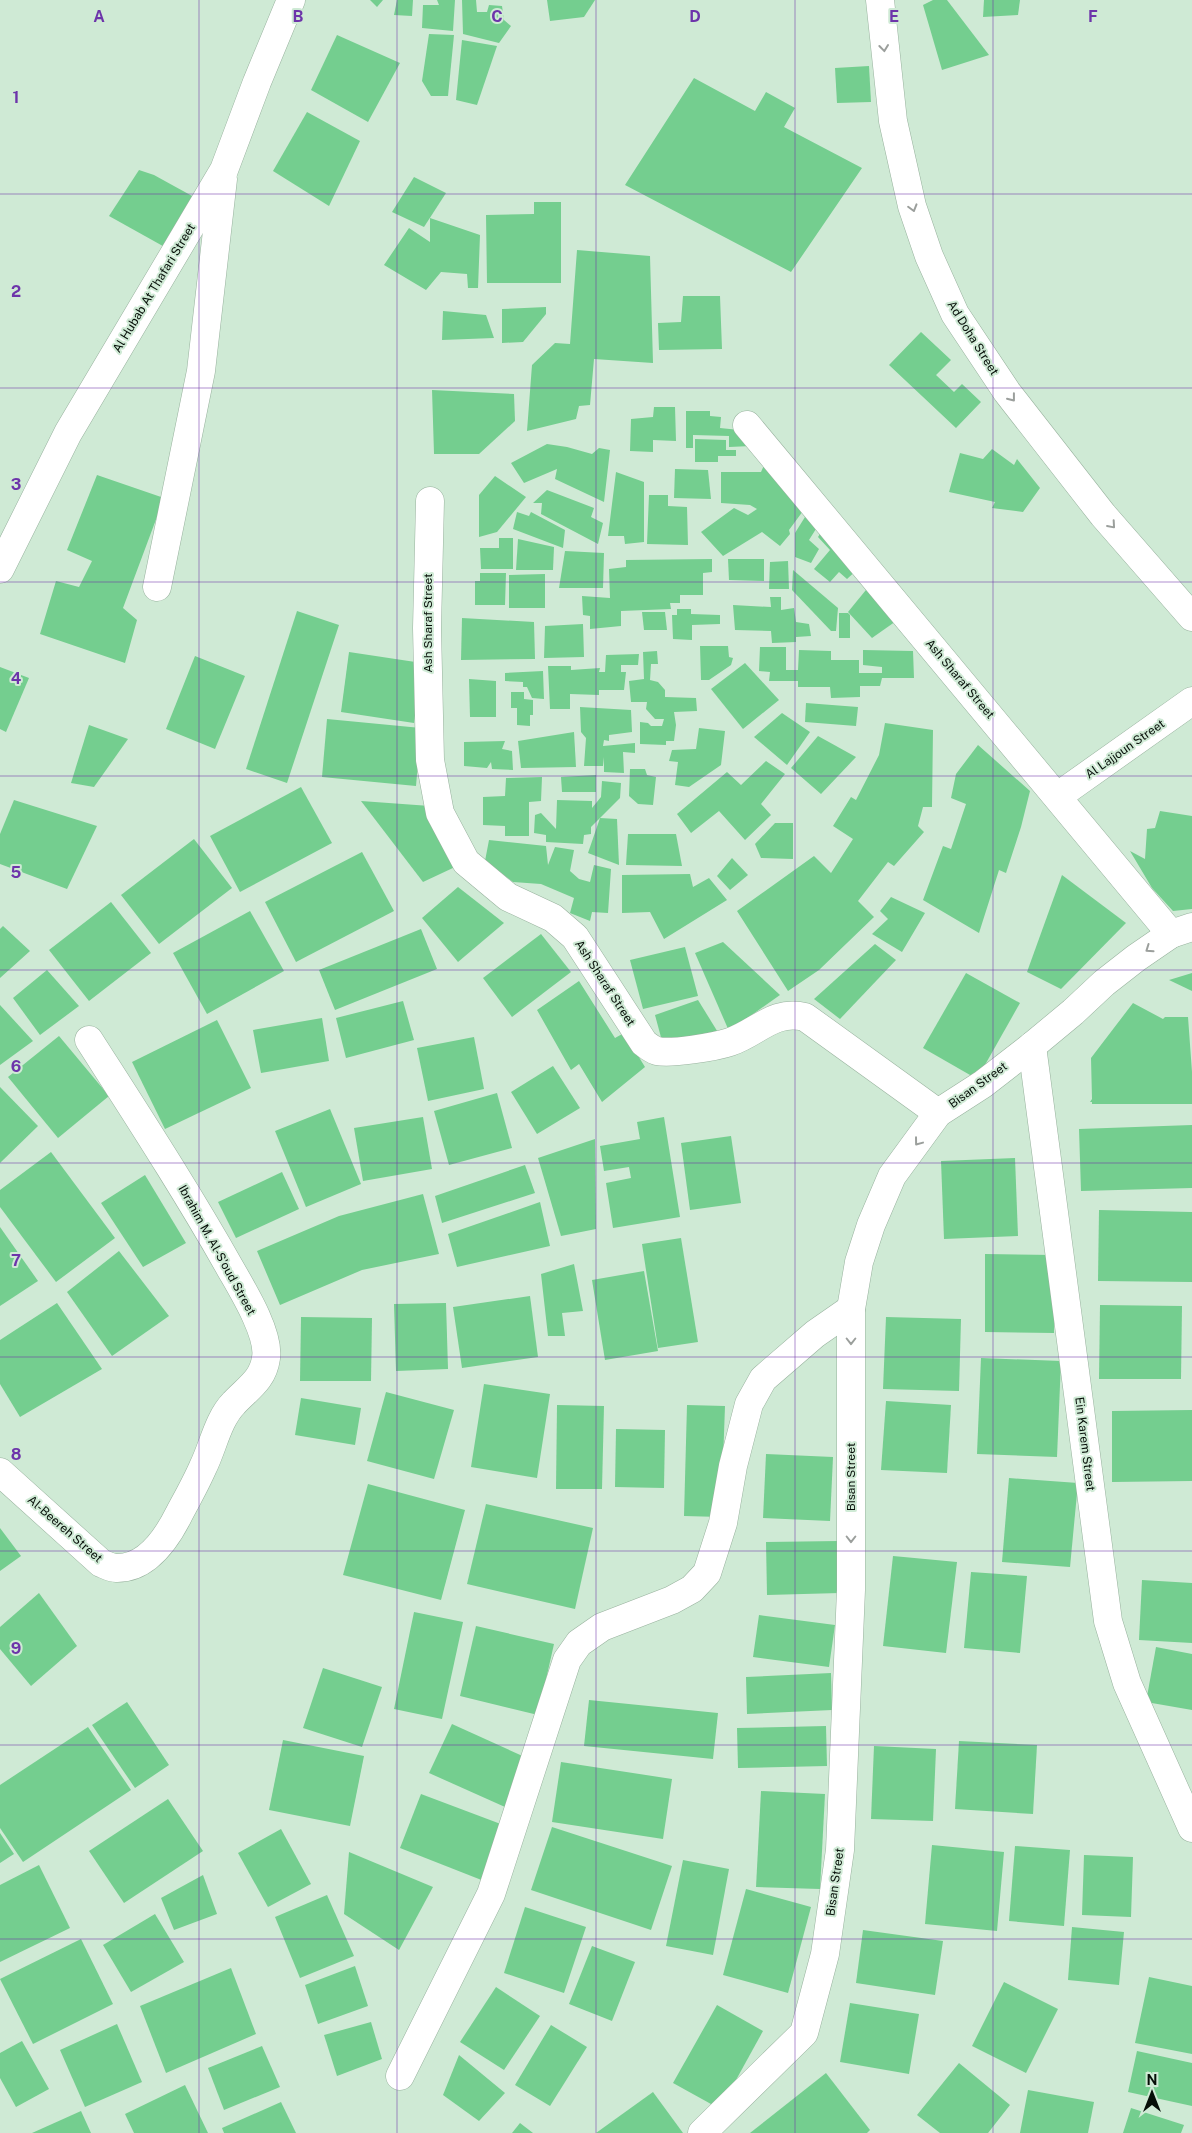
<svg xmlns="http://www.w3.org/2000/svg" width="1192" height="2133" viewBox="0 0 1192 2133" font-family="'Public Sans',sans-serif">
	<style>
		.building { fill: #74ce8f }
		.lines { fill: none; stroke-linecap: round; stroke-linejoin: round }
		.minor-casing { stroke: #98b29e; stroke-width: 29 }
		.minor { stroke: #fff; stroke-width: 28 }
		.oneway { stroke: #9b9f9c }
		.grid { fill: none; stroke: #6d34aa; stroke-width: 1; stroke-opacity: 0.55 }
		.labels { text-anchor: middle; stroke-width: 4; stroke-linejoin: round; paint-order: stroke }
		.street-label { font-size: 12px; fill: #060e08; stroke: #cfead5 }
		.grid-label { font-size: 16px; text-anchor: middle; font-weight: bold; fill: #6d34aa; stroke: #cfead5; stroke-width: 4; stroke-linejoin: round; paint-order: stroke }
	</style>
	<rect width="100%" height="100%" fill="#cfead5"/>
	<g class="building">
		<polygon points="370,0 383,0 377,7"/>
		<polygon points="397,0 413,0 412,16 394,15"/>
		<polygon points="437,0 455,0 453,31 422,28 423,5 439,5"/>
		<polygon points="462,0 476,0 477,12 487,12 489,5 502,6 504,20 511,26 499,43 463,34"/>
		<polygon points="547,0 595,0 584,17 550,21"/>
		<polygon points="933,0 947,0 989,55 942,70 923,5"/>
		<polygon points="984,0 1020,0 1018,15 983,17"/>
		<polygon points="429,34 454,35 448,96 431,96 422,81"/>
		<polygon points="337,35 400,63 368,122 311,90"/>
		<polygon points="462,40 497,46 477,105 456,100"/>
		<polygon points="869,66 871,102 837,103 835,68"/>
		<polygon points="694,78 755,111 766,92 795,108 784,127 862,168 791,272 625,185"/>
		<polygon points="307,112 360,141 329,206 273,171"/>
		<polygon points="139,170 154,175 203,202 170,250 109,216"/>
		<polygon points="414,177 446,193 424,227 392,212"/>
		<polygon points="534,202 561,202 561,283 487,283 486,215 534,214"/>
		<polygon points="430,218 480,235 478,288 468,288 467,274 441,272 426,290 384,265 409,228 430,242"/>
		<polygon points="577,250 650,256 653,363 594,359 590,405 579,406 576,419 527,431 532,365 555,343 570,344"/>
		<polygon points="683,296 720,296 722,349 659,350 658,323 681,322"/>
		<polygon points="546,307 546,314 523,342 502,343 502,309"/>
		<polygon points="443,311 486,315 494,338 442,340"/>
		<polygon points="921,332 951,360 936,375 954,392 962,384 981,402 956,428 889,365"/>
		<polygon points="432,390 514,394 515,421 479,454 434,454"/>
		<polygon points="654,407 675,407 676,441 653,440 653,452 630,451 631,419 653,417"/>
		<polygon points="686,411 710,411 710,416 721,417 720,428 749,431 751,446 729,447 729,436 693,435 693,448 686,448"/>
		<polygon points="695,439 726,440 726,450 736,450 736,456 718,456 718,462 695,462"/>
		<polygon points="547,444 567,447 592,454 599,448 610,450 604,502 555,479 557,469 524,483 511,463"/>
		<polygon points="992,449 1014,465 1017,459 1040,488 1023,512 992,508 995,502 949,492 960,453 983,459"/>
		<polygon points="765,463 806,507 789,530 790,534 780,546 762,532 723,556 701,532 734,508 748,515 757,509 750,505 721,503 721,472 761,472"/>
		<polygon points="675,469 708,470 711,499 674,498"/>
		<polygon points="616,472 644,482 644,542 625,544 624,536 608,536"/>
		<polygon points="97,475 164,498 123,608 137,620 125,663 40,634 56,581 79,587 92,561 67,550"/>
		<polygon points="495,476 526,497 497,532 479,537 479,495"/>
		<polygon points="547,490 594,508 591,517 603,523 598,544 541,514 542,503 533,503"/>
		<polygon points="649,495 668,495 668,506 687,507 688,545 647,544"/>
		<polygon points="810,509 821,521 809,540 819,549 811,563 795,557 795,533"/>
		<polygon points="517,512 529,516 531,512 565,530 563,548 513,529"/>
		<polygon points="825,526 859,568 847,579 839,572 830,582 814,569 830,550 818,537"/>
		<polygon points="499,538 513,538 513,569 481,569 480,548 499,548"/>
		<polygon points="518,539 554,547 553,570 516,570"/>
		<polygon points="565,551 604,553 603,588 559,588"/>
		<polygon points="712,559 712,572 703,573 703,595 680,595 680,603 670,603 671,609 621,611 621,626 590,629 590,616 583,615 582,596 610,598 609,569 626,567 626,560"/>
		<polygon points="728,559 764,559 764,581 729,580"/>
		<polygon points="788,561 789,589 769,589 770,562"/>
		<polygon points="793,570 838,608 836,631 831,631 792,590"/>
		<polygon points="480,573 506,573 505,605 475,605 475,581 480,581"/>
		<polygon points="545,574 545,608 509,608 509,575"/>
		<polygon points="870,585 899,619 872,638 848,612"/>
		<polygon points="770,597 781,597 781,610 794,608 796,622 809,624 811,636 796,637 796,642 772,643 771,631 735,630 733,605 771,607"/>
		<polygon points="677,609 691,609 691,614 720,615 720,624 692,625 692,640 673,639 672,615 677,615"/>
		<polygon points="297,611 339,625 287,783 246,769"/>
		<polygon points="642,612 665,612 667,630 644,630"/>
		<polygon points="839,613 848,613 850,615 850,638 839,638"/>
		<polygon points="462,618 534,622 535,659 461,660"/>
		<polygon points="583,624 584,657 544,658 545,626"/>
		<polygon points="700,646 728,646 729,657 733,658 731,665 709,680 701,680"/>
		<polygon points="760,647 786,647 786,670 798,670 799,650 831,651 831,660 859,660 859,673 882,673 882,667 863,665 863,650 913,651 914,678 882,678 880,686 860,686 860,697 831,698 830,687 798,687 798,681 769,681 770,672 759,671"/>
		<polygon points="657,651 658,664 651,664 650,680 658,682 665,690 665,697 696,698 697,711 674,712 676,725 674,741 666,741 666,745 640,744 640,722 648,723 651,726 662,726 664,719 655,719 646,709 647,702 631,702 629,681 644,679 643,652"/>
		<polygon points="349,652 422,663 414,723 341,712"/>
		<polygon points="639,654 638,665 621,665 621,672 626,672 624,690 599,690 599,695 570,694 570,709 550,709 548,666 571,666 571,670 600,668 599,672 605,672 606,655"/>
		<polygon points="195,656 245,676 215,749 166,729"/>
		<polygon points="745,663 779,700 743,729 711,689"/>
		<polygon points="0,667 29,678 6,732 0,729"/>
		<polygon points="543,671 544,699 532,698 527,687 523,687 523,682 505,681 505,673"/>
		<polygon points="469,679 496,681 496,717 470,717"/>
		<polygon points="511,692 524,692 524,699 533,700 533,715 530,715 530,726 517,725 517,708 511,708"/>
		<polygon points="806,703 858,707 856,726 805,722"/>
		<polygon points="580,707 631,710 632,732 609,735 609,741 604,740 603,746 635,743 635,753 623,752 624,773 604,772 604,757 603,766 584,766 586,738 581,732"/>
		<polygon points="782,713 810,732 787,765 754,737"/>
		<polygon points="327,719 421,728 416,786 322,777"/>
		<polygon points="885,723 933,730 932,807 923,807 918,826 924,832 894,866 888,862 858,901 874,917 819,970 788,991 737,911 814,856 831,873 853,839 833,826 851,797 856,800 879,755"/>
		<polygon points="89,725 128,739 94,787 71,783"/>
		<polygon points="699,728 725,731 721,765 689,787 675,785 678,762 669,761 672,750 696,749"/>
		<polygon points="574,732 576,767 521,768 518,741"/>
		<polygon points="818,736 856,757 821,794 791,768"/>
		<polygon points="505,741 502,749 512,751 513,770 492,769 491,762 487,768 464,766 464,742"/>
		<polygon points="978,745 1030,791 1021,827 1006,873 999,870 979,933 923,900 943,846 951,849 966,804 951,798 956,774"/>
		<polygon points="766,761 785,774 761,804 771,815 745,840 719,811 691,833 677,814 727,772 741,785"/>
		<polygon points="630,769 645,769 647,775 656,777 653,805 638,804 629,796"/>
		<polygon points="596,775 596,792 562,792 561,777"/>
		<polygon points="542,777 541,801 529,802 529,836 505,836 505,826 483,825 483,797 505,796 506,778"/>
		<polygon points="602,781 621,783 620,798 591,827 591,834 584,835 583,844 546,842 546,835 534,833 535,815 541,813 556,829 557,800 592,801 592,808 601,797"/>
		<polygon points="301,787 332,843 240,892 210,836"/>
		<polygon points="14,800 97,826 67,889 0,864 0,834"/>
		<polygon points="361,801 430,806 455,867 423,882"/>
		<polygon points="1160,811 1192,816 1192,909 1173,911 1152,888 1130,851 1145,859 1147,829 1155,828"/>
		<polygon points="600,818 617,819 619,865 588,853"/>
		<polygon points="775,823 793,823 793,859 761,858 755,844"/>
		<polygon points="628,834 676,834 682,866 626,865"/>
		<polygon points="194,839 232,888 159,944 121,895"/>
		<polygon points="489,840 546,846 548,865 555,847 574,850 570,871 579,879 590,882 594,865 611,869 608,913 592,912 590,921 570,913 574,898 541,884 513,882 485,861"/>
		<polygon points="362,852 394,911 296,962 265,902"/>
		<polygon points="732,858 748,875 730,890 717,876"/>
		<polygon points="690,874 693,887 709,878 727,900 664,939 650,912 622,913 622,875"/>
		<polygon points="1062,875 1126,923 1061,989 1027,972"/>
		<polygon points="458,887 504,923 458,962 422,918"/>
		<polygon points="891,897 925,913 902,952 872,934 888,919 880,911"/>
		<polygon points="111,902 151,953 89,1001 49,950"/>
		<polygon points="250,911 284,971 207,1014 173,953"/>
		<polygon points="3,926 30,951 0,978 0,929"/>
		<polygon points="421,929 437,969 335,1010 319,970"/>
		<polygon points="541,934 571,972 512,1017 483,978"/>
		<polygon points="723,942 780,995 729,1031 695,953"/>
		<polygon points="875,944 896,960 840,1019 814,999"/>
		<polygon points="685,947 698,996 643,1009 630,960"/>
		<polygon points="47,970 79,1006 40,1035 13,998"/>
		<polygon points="966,973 1020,1003 977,1079 923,1048"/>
		<polygon points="1192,973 1192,991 1169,980"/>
		<polygon points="579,981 615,1038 624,1033 645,1067 602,1102 579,1064 571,1070 537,1010"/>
		<polygon points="698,1000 719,1034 662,1041 655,1015"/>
		<polygon points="403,1001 414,1040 346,1058 336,1018"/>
		<polygon points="1133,1003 1163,1019 1165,1017 1188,1017 1192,1072 1192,1104 1092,1104 1092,1102 1090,1102 1092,1099 1091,1058"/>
		<polygon points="0,1005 33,1041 0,1065"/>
		<polygon points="322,1018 329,1061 261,1073 253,1030"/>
		<polygon points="217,1020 251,1088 165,1129 132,1062"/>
		<polygon points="59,1036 109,1096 58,1138 8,1077"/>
		<polygon points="474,1037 484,1089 428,1101 417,1048"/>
		<polygon points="553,1066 580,1108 537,1134 511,1092"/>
		<polygon points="0,1087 38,1126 0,1163"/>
		<polygon points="497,1093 512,1148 449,1165 434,1111"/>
		<polygon points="330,1109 361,1184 306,1207 275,1131"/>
		<polygon points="423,1117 432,1169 363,1181 354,1128"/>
		<polygon points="664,1117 680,1217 613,1228 606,1183 631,1178 629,1167 604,1171 600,1146 640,1139 637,1122"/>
		<polygon points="1192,1125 1192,1188 1081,1191 1079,1129"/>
		<polygon points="731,1136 741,1203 690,1210 681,1143"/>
		<polygon points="595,1139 596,1229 561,1236 538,1158"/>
		<polygon points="51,1152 115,1238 56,1282 0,1207 0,1190"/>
		<polygon points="1015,1158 1018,1236 944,1239 941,1161"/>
		<polygon points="525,1165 535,1193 442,1223 435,1196"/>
		<polygon points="282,1172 299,1209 236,1238 218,1202"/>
		<polygon points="145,1175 186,1243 143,1267 101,1203"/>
		<polygon points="423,1194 439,1254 362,1270 280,1305 257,1251 339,1216"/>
		<polygon points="540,1202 550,1246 457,1267 448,1234"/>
		<polygon points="1099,1210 1192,1212 1192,1282 1098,1281"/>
		<polygon points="0,1227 38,1281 0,1306"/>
		<polygon points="681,1238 698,1342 658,1348 642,1244"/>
		<polygon points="119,1251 169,1316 112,1356 67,1292"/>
		<polygon points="985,1254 1054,1255 1054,1333 985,1332"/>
		<polygon points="574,1264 583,1311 562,1313 565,1336 548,1336 541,1274"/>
		<polygon points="644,1271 658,1351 605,1360 592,1280"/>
		<polygon points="530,1296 538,1357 462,1368 453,1307"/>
		<polygon points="57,1303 102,1369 20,1417 0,1384 0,1340"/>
		<polygon points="446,1303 448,1369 396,1371 394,1304"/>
		<polygon points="1100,1305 1182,1306 1181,1379 1099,1379"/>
		<polygon points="301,1317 372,1318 371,1381 300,1381"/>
		<polygon points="886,1317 961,1319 959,1391 883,1389"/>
		<polygon points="981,1358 1061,1361 1057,1457 977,1454"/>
		<polygon points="484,1384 550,1394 537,1478 471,1467"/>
		<polygon points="386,1392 454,1410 434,1479 367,1461"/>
		<polygon points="301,1398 361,1408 355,1445 295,1435"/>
		<polygon points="886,1401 951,1405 947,1473 881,1470"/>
		<polygon points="557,1405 604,1406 602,1489 556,1489"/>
		<polygon points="687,1405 725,1406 721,1517 684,1516"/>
		<polygon points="1192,1410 1192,1481 1112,1482 1112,1411"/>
		<polygon points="616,1429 665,1430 664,1488 615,1487"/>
		<polygon points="766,1454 833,1457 830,1521 763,1518"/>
		<polygon points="1009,1478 1078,1483 1070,1567 1002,1562"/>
		<polygon points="368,1484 465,1510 441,1600 343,1575"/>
		<polygon points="486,1504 593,1528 575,1609 467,1584"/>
		<polygon points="0,1528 21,1556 0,1571"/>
		<polygon points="839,1541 840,1593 767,1595 766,1542"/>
		<polygon points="893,1556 957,1562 946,1653 883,1646"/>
		<polygon points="971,1572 1027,1576 1020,1653 964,1648"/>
		<polygon points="1142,1580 1192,1583 1192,1643 1139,1640"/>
		<polygon points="39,1593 77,1646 31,1686 0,1649 0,1627"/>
		<polygon points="414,1612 463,1622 442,1719 394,1709"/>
		<polygon points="759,1615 835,1625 829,1667 753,1657"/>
		<polygon points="476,1626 554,1644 538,1715 460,1696"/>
		<polygon points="1156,1647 1192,1654 1192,1710 1146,1702"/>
		<polygon points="323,1668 382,1687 362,1747 303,1728"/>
		<polygon points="831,1673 832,1710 747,1714 746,1677"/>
		<polygon points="589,1700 718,1713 713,1759 584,1746"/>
		<polygon points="127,1702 169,1765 135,1788 92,1725"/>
		<polygon points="452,1724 527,1758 505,1807 429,1773"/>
		<polygon points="826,1726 827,1766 738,1768 737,1728"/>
		<polygon points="88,1727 131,1790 23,1862 0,1828 0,1785"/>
		<polygon points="283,1740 364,1756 350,1826 269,1810"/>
		<polygon points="959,1741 1037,1745 1033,1814 955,1809"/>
		<polygon points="874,1746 936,1749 933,1821 871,1819"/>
		<polygon points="561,1762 672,1779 663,1839 552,1822"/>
		<polygon points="761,1791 825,1794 820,1889 756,1887"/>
		<polygon points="421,1794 506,1826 484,1881 400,1848"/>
		<polygon points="168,1799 203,1851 124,1903 89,1851"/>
		<polygon points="552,1827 672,1866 651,1930 531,1890"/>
		<polygon points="281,1829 311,1884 268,1907 238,1853"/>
		<polygon points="0,1833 14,1854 0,1863"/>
		<polygon points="932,1845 1004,1852 997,1931 925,1924"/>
		<polygon points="1015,1846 1070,1850 1064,1926 1009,1921"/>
		<polygon points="349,1852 433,1887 399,1950 344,1914"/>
		<polygon points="1084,1855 1133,1857 1131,1917 1082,1915"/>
		<polygon points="683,1860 729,1869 713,1955 666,1946"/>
		<polygon points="39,1865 70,1928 0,1962 0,1885"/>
		<polygon points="203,1875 217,1914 174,1930 161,1898"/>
		<polygon points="746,1889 811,1907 788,1993 723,1975"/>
		<polygon points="327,1895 354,1956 300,1978 275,1917"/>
		<polygon points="525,1907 586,1927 564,1993 504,1973"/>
		<polygon points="155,1914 184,1962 131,1992 103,1945"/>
		<polygon points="1072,1927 1124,1932 1119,1985 1068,1980"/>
		<polygon points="863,1930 943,1941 935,1995 856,1983"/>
		<polygon points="81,1939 113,2004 33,2044 0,1979"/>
		<polygon points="592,1946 635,1962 612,2021 569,2004"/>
		<polygon points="355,1966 368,2006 318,2024 305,1985"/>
		<polygon points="231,1968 256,2034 166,2073 140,2006"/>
		<polygon points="1149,1977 1192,1986 1192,2054 1135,2043"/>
		<polygon points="1004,1982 1058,2009 1026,2073 972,2046"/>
		<polygon points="496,1987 540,2016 504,2070 460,2042"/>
		<polygon points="850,2003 919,2014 909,2074 840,2062"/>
		<polygon points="717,2005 763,2031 720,2109 673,2083"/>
		<polygon points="371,2022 382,2059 337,2076 324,2035"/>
		<polygon points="117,2024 142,2082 85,2107 60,2050"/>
		<polygon points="551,2025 587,2047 550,2106 515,2085"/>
		<polygon points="22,2041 49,2089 16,2107 0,2078 0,2053"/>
		<polygon points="262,2046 280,2087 224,2110 208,2068"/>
		<polygon points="1137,2051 1192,2063 1192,2106 1128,2092"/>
		<polygon points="459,2055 505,2093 479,2121 443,2095"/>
		<polygon points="959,2063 1010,2105 988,2133 940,2133 917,2115"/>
		<polygon points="826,2073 870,2130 867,2133 750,2133"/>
		<polygon points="185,2085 208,2133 134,2133 125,2114"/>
		<polygon points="1028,2090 1094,2102 1088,2133 1020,2133"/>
		<polygon points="653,2092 683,2133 596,2133"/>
		<polygon points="281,2102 296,2133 224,2133 222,2128"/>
		<polygon points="1131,2108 1184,2125 1181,2133 1123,2133"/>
		<polygon points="81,2111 91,2133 32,2133"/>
		<polygon points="520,2123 533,2133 512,2133"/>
	</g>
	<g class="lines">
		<g class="minor-casing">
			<g id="minor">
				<polyline points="880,0 893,121 912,206 929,256 955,314 1007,392 1103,515 1192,617"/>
				<polyline points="747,425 1171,934"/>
				<path d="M430,501l-3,127 3,132 10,53 26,49 42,35 45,21 22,19 69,106c4,3 7,6 13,8 14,3 58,-4 73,-9 27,-9 44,-33 75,-25l133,96"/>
				<polyline points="0,569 68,433 224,170 257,82 291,0"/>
				<polyline points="157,587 201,371 223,179"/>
				<polyline points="1058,796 1192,701"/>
				<polyline points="1032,1046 1108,1621 1127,1683 1192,1828"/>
				<path d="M0,1472l101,91c5,2 10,5 15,5 30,1 51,-30 63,-54 8,-15 17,-31 24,-47 10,-20 15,-48 31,-64 14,-15 29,-23 32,-45 4,-24 -24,-69 -36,-90 -44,-78 -93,-153 -141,-228"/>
				<polyline points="400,2076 491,1894 567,1660 579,1643 602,1627 672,1600 692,1589 707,1573 723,1523 733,1466 749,1404 763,1379 815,1334 851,1309"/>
				<polyline points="702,2133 804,2033 825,1954 840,1850 851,1590 851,1309 859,1262 871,1225 892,1176 938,1113 983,1084 1032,1046 1073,1012 1104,983 1136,958 1171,934 1192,927"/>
			</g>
		</g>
		<use href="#minor" class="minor"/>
	</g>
	<defs><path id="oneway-chevron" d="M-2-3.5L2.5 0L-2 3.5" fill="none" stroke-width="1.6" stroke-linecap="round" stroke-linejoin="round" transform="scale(1.25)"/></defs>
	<g class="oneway">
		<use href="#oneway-chevron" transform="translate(884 48) rotate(83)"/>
		<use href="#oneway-chevron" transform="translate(913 208) rotate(74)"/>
		<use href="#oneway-chevron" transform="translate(1012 398) rotate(52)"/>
		<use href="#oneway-chevron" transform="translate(1112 525) rotate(49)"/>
		<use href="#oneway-chevron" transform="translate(1149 949) rotate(145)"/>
		<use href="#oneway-chevron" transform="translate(918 1142) rotate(127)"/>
		<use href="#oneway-chevron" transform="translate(851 1341) rotate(90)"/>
		<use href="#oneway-chevron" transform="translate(851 1539) rotate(90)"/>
	</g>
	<path class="grid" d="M199,0v2133M397,0v2133M596,0v2133M795,0v2133M993,0v2133M0,194h1192M0,388h1192M0,582h1192M0,776h1192M0,970h1192M0,1163h1192M0,1357h1192M0,1551h1192M0,1745h1192M0,1939h1192"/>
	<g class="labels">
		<g class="street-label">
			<text transform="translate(154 288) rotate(-59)" y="4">Al Hubab At Thafari Street</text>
			<text transform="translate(973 338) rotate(58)" y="4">Ad Doha Street</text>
			<text transform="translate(428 623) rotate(-90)" y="4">Ash Sharaf Street</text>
			<text transform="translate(960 679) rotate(50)" y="4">Ash Sharaf Street</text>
			<text transform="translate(1125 749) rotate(-35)" y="4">Al Lajjoun Street</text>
			<text transform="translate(605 983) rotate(57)" y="4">Ash Sharaf Street</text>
			<text transform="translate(978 1085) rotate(-36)" y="4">Bisan Street</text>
			<text transform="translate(217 1250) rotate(61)" y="4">Ibrahim M. Al-S'oud Street</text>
			<text transform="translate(1085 1444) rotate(83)" y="4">Ein Karem Street</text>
			<text transform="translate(851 1477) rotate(-90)" y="4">Bisan Street</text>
			<text transform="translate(65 1529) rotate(41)" y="4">Al-Beereh Street</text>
			<text transform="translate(835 1882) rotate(-82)" y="4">Bisan Street</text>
		</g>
	</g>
	<g class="grid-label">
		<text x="99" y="22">A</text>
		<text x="298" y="22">B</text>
		<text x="497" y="22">C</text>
		<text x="695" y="22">D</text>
		<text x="894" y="22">E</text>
		<text x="1093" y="22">F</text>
		<text x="16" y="103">1</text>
		<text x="16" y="297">2</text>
		<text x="16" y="490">3</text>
		<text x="16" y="684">4</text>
		<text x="16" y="878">5</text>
		<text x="16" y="1072">6</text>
		<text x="16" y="1266">7</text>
		<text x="16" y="1460">8</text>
		<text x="16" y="1654">9</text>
	</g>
	<g transform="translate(1152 2093)" stroke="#cfead5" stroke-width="4" paint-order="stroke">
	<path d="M0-4L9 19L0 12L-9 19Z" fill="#060e08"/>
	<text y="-8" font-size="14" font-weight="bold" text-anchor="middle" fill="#060e08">N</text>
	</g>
</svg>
